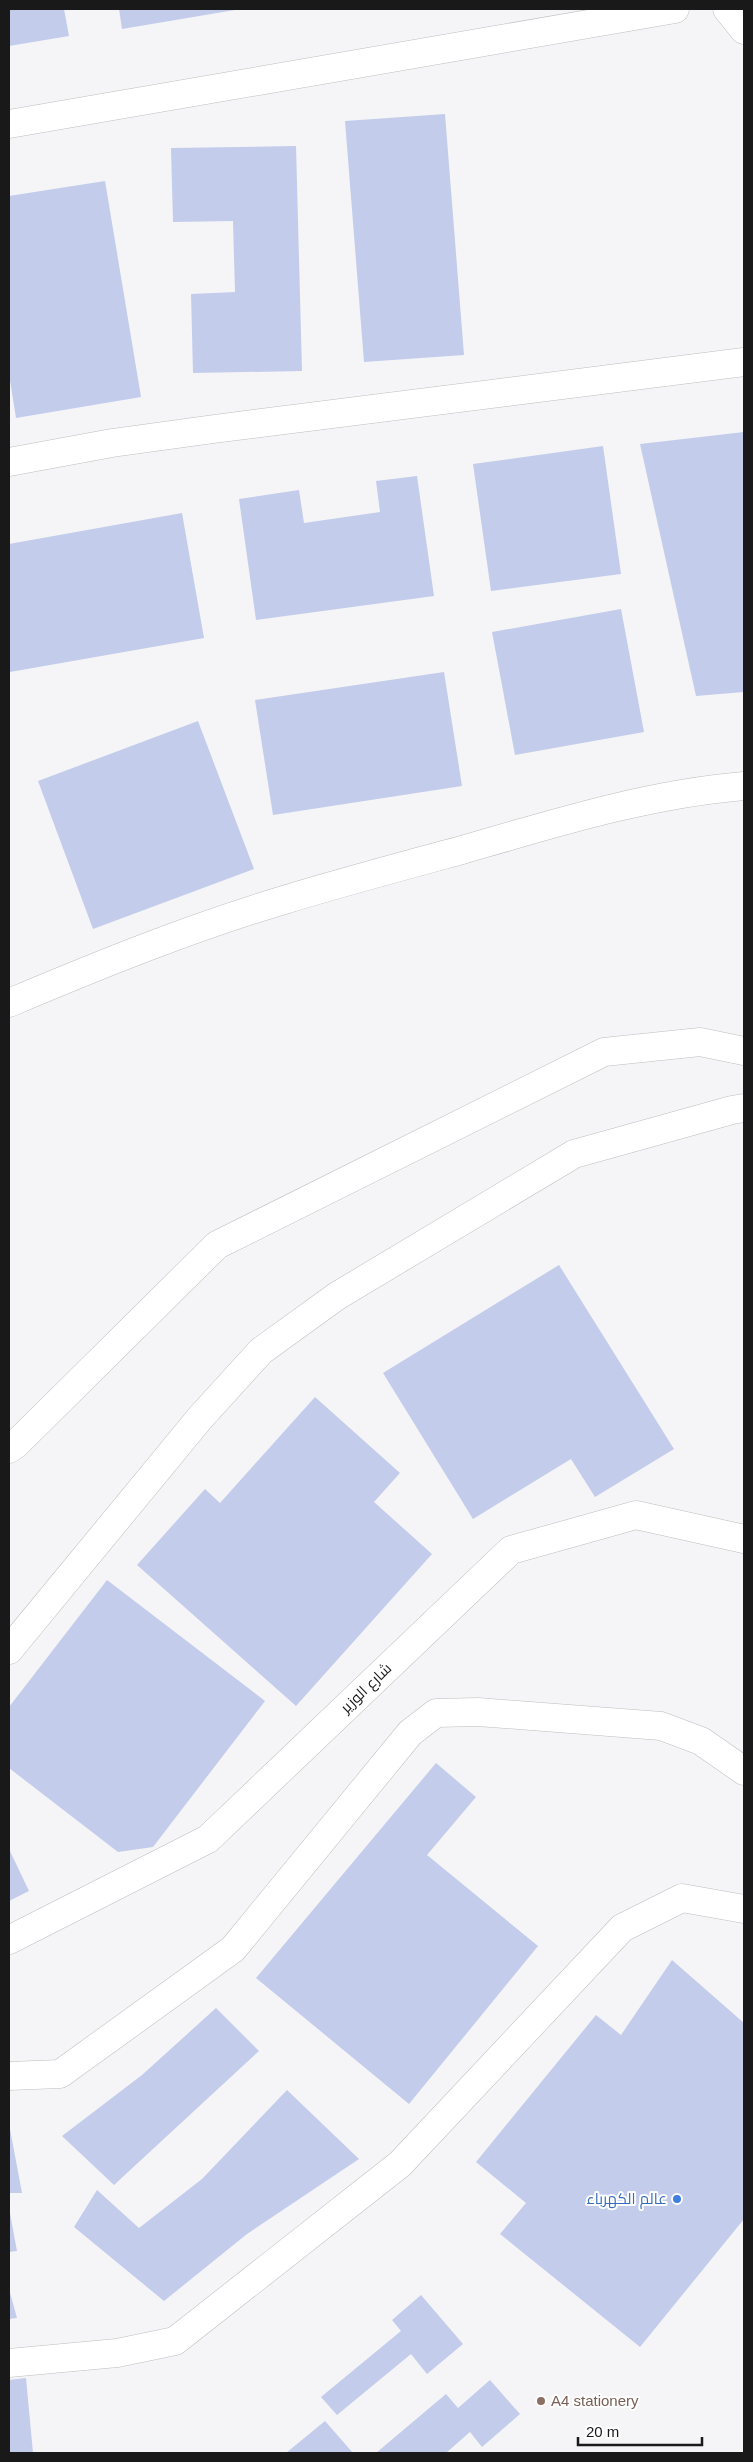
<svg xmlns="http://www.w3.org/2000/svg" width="753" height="2462" viewBox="0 0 753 2462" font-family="Arial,Cairo,sans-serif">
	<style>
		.building { fill: #c3cceb }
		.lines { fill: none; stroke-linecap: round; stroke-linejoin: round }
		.street-casing { stroke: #bdbebf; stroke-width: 29 }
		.street { stroke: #fff; stroke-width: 28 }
		.shop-dot { fill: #3f7fe0; stroke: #fff; stroke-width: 2 }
		.education-dot { fill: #8d6e63; stroke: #fff; stroke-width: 2 }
		.labels { text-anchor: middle; stroke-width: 4; stroke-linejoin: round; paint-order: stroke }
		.street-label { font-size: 15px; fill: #19191a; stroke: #fff }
		.shop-label { font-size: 15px; fill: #366cbe; stroke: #fff; text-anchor: end }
		.education-label { font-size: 15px; fill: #785e54; stroke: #fff; text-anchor: start }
	</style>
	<rect width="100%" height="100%" fill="#f5f5f7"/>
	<g class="building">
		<polygon points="9,9 64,9 69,36 9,46"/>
		<polygon points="119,9 235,9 235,10 122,29"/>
		<polygon points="445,114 464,355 364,362 345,121"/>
		<polygon points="296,146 302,371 193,373 191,294 235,292 233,221 173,222 171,148"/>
		<polygon points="105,181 141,397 16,418 9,374 9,196"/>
		<polygon points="744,432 744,692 696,696 640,444"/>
		<polygon points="603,446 621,574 491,591 473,464"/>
		<polygon points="417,476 434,596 256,620 239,499 299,490 304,523 380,512 376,481"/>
		<polygon points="182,513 204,638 10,672 9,544"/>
		<polygon points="621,609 644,732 515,755 492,632"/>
		<polygon points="444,672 462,786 273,815 255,700"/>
		<polygon points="198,721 254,869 93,929 38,781"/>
		<polygon points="559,1265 674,1449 595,1497 571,1459 473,1519 383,1373"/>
		<polygon points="315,1397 400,1473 374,1502 432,1554 296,1706 137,1565 205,1489 220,1503"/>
		<polygon points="107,1580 265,1701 153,1847 118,1852 9,1768 9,1707"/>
		<polygon points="436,1763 476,1797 427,1855 538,1946 409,2104 256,1978"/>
		<polygon points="9,1849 29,1891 9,1901"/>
		<polygon points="672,1960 744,2023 744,2219 640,2347 500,2234 526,2203 476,2162 596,2015 621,2035"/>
		<polygon points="216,2008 259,2051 114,2185 62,2136 142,2075"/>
		<polygon points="287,2090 359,2159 247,2234 164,2301 74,2227 97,2190 139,2228 202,2179"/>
		<polygon points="9,2129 10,2129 22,2193 9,2193"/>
		<polygon points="9,2208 17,2251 9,2252"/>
		<polygon points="9,2289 17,2318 9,2319"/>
		<polygon points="421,2295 463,2344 427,2374 411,2354 337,2415 321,2397 401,2331 392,2320"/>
		<polygon points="26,2378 33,2453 9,2453 9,2380"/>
		<polygon points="490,2380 520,2414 482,2447 470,2432 446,2453 376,2453 446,2394 458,2408"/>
		<polygon points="325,2421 353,2453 286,2453"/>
	</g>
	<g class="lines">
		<g class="street-casing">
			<g id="street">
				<polyline points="727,9 744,30"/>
				<polyline points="9,124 675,9"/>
				<polyline points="9,462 112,443 214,429 744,362"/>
				<path d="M9,1003c90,-38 181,-75 275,-103 59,-18 119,-34 178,-50 93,-27 186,-56 282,-64"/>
				<polyline points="9,1449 16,1444 217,1245 604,1052 700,1042 744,1051"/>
				<polyline points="9,1650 200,1418 261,1351 337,1296 574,1154 732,1110 744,1108"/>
				<polyline points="9,1940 208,1839 511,1550 636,1515 744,1539"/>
				<polyline points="9,2076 60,2074 233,1949 410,1733 436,1713 478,1712 661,1726 701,1741 744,1771"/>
				<polyline points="9,2363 117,2353 175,2341 400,2164 622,1928 682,1898 744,1909"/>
			</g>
		</g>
		<use href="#street" class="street"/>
	</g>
	<circle class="shop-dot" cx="677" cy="2199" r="5"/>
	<circle class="education-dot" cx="541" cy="2401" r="5"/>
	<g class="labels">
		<g class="street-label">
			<text transform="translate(366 1688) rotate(-44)" y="5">شارع الوزير</text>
		</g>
		<g class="shop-label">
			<text x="667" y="2204">عالم الكهرباء</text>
		</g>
		<g class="education-label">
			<text x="551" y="2406">A4 stationery</text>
		</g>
	</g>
	<rect width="753" height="2462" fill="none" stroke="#19191a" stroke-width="20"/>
	<path d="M578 2437v8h124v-8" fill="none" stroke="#19191a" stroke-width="2.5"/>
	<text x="586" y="2437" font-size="15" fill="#19191a" stroke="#ffffff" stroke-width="4" paint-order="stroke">20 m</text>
</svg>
